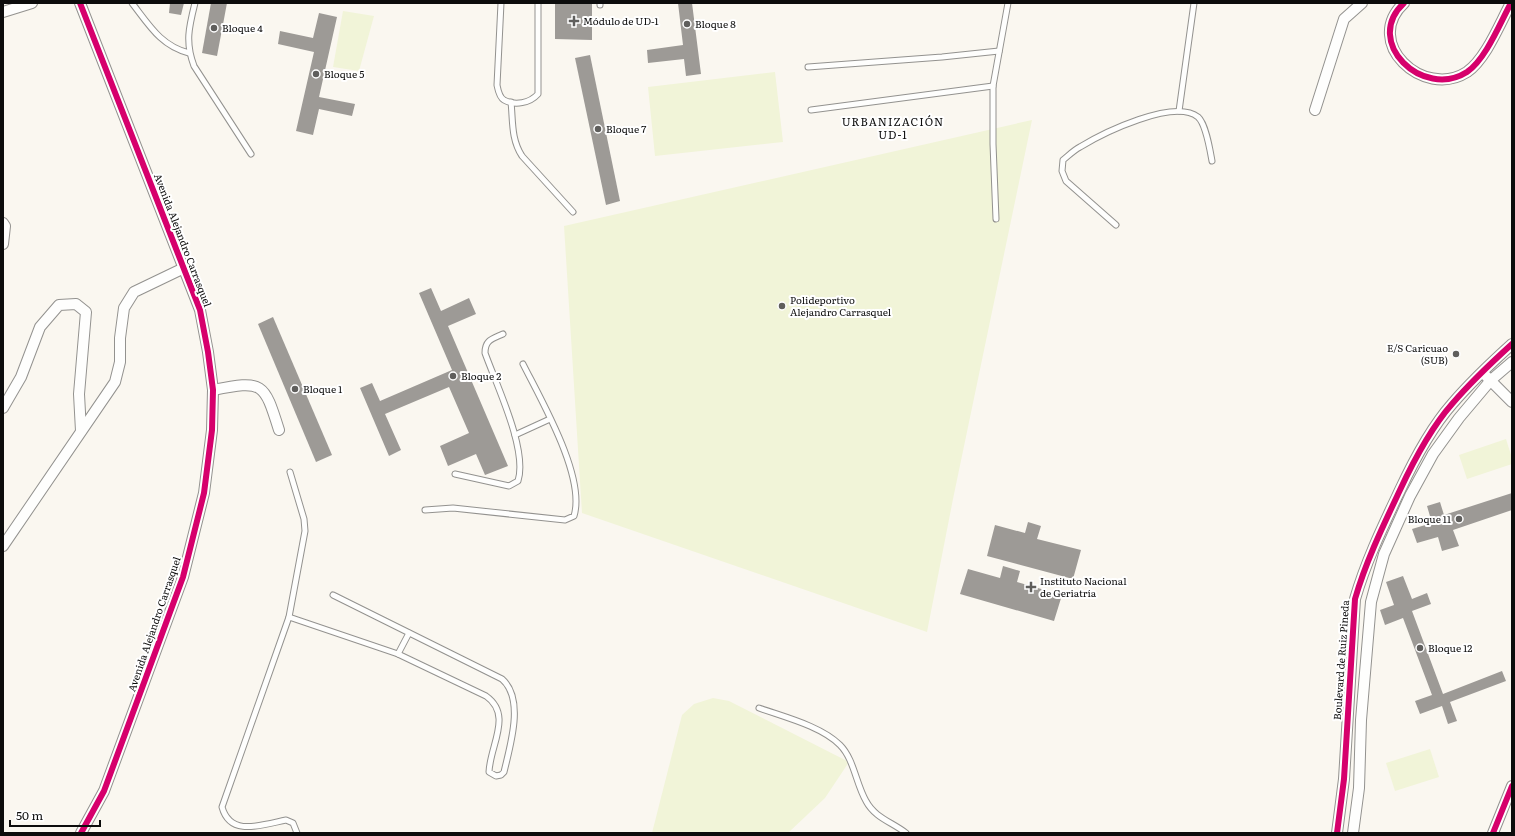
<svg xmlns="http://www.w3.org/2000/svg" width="1515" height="836" viewBox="0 0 1515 836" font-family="Literata,serif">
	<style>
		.pitch { fill: #f1f4d8 }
		.building { fill: #9d9a96 }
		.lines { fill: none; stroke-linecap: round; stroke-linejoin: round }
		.service-casing { stroke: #93928f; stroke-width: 7 }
		.minor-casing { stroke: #93928f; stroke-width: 12 }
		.service { stroke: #fefefd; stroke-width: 5 }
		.minor { stroke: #fefefd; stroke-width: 10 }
		.cycleway-casing { stroke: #fff; stroke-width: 8 }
		.cycleway { stroke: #d6006c; stroke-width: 6 }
		.poi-dot { fill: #5f5e5c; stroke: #fff; stroke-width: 1.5 }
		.labels { text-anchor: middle; stroke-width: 4; stroke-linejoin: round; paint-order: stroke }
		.poi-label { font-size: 10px; fill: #0c0c0c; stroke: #fff; text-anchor: start }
		.street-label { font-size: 10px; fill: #0c0c0c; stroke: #fff }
		.neighbourhood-label { font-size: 11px; letter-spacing: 1px; fill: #0c0c0c; stroke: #fff }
	</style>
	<rect width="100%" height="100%" fill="#faf7f0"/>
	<g class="pitch">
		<polygon points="343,11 374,16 359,71 333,67"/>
		<polygon points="775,72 783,142 655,156 648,87"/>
		<polygon points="1032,120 953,499 927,632 582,513 564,226"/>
		<polygon points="1506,439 1512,458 1512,464 1467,479 1459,455"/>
		<polygon points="713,698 729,701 849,762 825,798 788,833 652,833 682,715 694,704"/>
		<polygon points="1430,749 1439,777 1395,791 1386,763"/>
	</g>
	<g class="building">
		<polygon points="170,3 184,3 181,15 169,13"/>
		<polygon points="211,3 227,3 217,56 202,53"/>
		<polygon points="555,3 592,3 592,40 555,39"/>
		<polygon points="678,3 692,3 701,74 686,76 684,59 648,63 647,50 683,45"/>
		<polygon points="319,13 337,17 319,97 355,104 352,116 319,109 313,135 296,131 314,52 278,44 280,31 313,38"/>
		<polygon points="590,55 620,201 606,205 575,58"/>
		<polygon points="431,288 441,311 469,298 476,314 448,326 508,466 485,475 476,454 448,466 440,446 469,433 449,387 385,414 401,450 389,456 360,388 372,383 380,401 452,370 419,293"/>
		<polygon points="273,317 332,455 316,462 258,324"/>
		<polygon points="1512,493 1512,510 1453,530 1459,546 1442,551 1438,537 1417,543 1412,529 1432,523 1427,506 1440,502 1444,515"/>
		<polygon points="1028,522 1041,526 1037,539 1081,550 1073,579 987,556 995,525 1025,533"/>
		<polygon points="1003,566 1020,571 1017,582 1062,595 1054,621 960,594 968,569 1000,578"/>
		<polygon points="1403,576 1412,599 1427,593 1431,604 1412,611 1443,694 1502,671 1506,681 1450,702 1457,721 1448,724 1442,706 1420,714 1415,701 1432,695 1403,618 1385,625 1380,610 1394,605 1386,582"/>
	</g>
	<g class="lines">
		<g class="service-casing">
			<g id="service">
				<path d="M132,3c17,22 29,43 57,50"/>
				<path d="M195,3c-6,24 -10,39 -1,63l57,88"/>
				<path d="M501,3l-4,82c1,5 2,12 7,15 11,6 26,3 34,-6v-91"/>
				<polyline points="600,3 600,5"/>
				<polyline points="808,67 942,57 999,51"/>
				<path d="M511,102c2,19 0,37 11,54l51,56"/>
				<polyline points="811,110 993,86"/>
				<polyline points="1179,111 1194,3"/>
				<polyline points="996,219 993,144 993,86 1008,3"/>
				<path d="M1116,225l-50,-44 -4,-10 1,-11c5,-4 11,-10 17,-13 23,-14 94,-49 118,-30 8,7 12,33 14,44"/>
				<polyline points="515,435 550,419"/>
				<path d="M290,472l14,47 1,12 -16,86 -67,190c8,29 36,19 64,13l7,3 4,10"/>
				<path d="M455,474l54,12 9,-5c10,-31 -22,-97 -33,-128 0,-13 7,-14 18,-19"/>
				<path d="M425,510l28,-2 112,12 9,-4c12,-39 -33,-116 -51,-152"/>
				<path d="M289,617l109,37 88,42c27,19 4,49 3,76l7,4 5,-1 3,-3c6,-26 21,-73 -2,-93l-169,-84"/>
				<polyline points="398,654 409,633"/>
				<path d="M759,708c25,9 62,18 81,37 14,14 16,39 26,56 9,17 26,21 40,32"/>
			</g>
		</g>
		<g class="minor-casing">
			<g id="minor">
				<polyline points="80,3 200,310 208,352 213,390 212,430 204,493 183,577 104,791 81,833"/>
				<path d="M1404,3c-42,39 19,97 63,69 19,-13 33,-49 44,-69"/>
				<polyline points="3,12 32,3"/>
				<polyline points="1315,110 1344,19 1362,3"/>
				<polyline points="3,223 5,226 3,244"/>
				<polyline points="1486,376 1512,402"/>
				<path d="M213,390c50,-10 51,-8 66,40"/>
				<polyline points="3,408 21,377 40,327 59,305 76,304 86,312 79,394 81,431"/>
				<polyline points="3,546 115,382 120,362 120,338 124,308 134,292 184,268"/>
				<path d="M1337,833l7,-54 11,-180c11,-38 28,-73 45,-109 14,-30 30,-61 52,-86 18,-21 39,-41 60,-60"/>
				<polyline points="1353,833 1359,788 1361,720 1371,602 1384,554 1410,496 1433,454 1459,418 1491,380 1512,362"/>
				<polyline points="1493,833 1512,786"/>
			</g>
		</g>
		<use href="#service" class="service"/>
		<use href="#minor" class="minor"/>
		<g class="cycleway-casing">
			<g id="cycleway">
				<polyline points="80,3 200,310 208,352 213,390 212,430 204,493 183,577 104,791 81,833"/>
				<path d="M1404,3c-42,39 19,97 63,69 19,-13 33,-49 44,-69"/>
				<path d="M1337,833l7,-54 11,-180c11,-38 28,-73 45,-109 14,-30 30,-61 52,-86 18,-21 39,-41 60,-60"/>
				<polyline points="1493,833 1512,786"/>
			</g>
		</g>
		<use href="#cycleway" class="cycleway"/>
	</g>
	<g class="poi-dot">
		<path d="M572 15h4v4h4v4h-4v4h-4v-4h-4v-4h4z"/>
		<circle cx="687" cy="24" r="4"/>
		<circle cx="214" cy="28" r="4"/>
		<circle cx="316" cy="74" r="4"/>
		<circle cx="598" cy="129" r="4"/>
		<circle cx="782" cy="306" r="4"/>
		<circle cx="1456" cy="354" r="4"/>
		<circle cx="453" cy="376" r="4"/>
		<circle cx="295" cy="389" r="4"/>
		<circle cx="1459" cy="519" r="4"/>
		<path d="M1029 581h4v4h4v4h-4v4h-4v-4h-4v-4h4z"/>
		<circle cx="1420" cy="648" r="4"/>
	</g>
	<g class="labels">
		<g class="poi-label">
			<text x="583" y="25">Módulo de UD-1</text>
			<text x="695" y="28">Bloque 8</text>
			<text x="222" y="32">Bloque 4</text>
			<text x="324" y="78">Bloque 5</text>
			<text x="606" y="133">Bloque 7</text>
			<text x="790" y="304">Polideportivo<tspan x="790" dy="12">Alejandro Carrasquel</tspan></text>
			<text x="1448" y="352" text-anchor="end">E/S Caricuao<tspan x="1448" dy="12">(SUB)</tspan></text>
			<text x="461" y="380">Bloque 2</text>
			<text x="303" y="393">Bloque 1</text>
			<text x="1451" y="523" text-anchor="end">Bloque 11</text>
			<text x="1040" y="585">Instituto Nacional<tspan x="1040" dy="12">de Geriatría</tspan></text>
			<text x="1428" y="652">Bloque 12</text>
		</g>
		<g class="street-label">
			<text transform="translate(183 240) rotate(69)" y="4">Avenida Alejandro Carrasquel</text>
			<text transform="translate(154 624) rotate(-71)" y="4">Avenida Alejandro Carrasquel</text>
			<text transform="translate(1341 660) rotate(-86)" y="4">Boulevard de Ruiz Pineda</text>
		</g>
		<g class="neighbourhood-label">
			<text x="893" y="126">URBANIZACIÓN<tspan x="893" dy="13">UD-1</tspan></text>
		</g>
	</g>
	<rect width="1515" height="836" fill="none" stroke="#0c0c0c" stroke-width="8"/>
	<path d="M10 820v6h90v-6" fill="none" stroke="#0c0c0c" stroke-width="2"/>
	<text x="16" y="820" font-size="12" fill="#0c0c0c" stroke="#ffffff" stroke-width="3" paint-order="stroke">50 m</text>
</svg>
